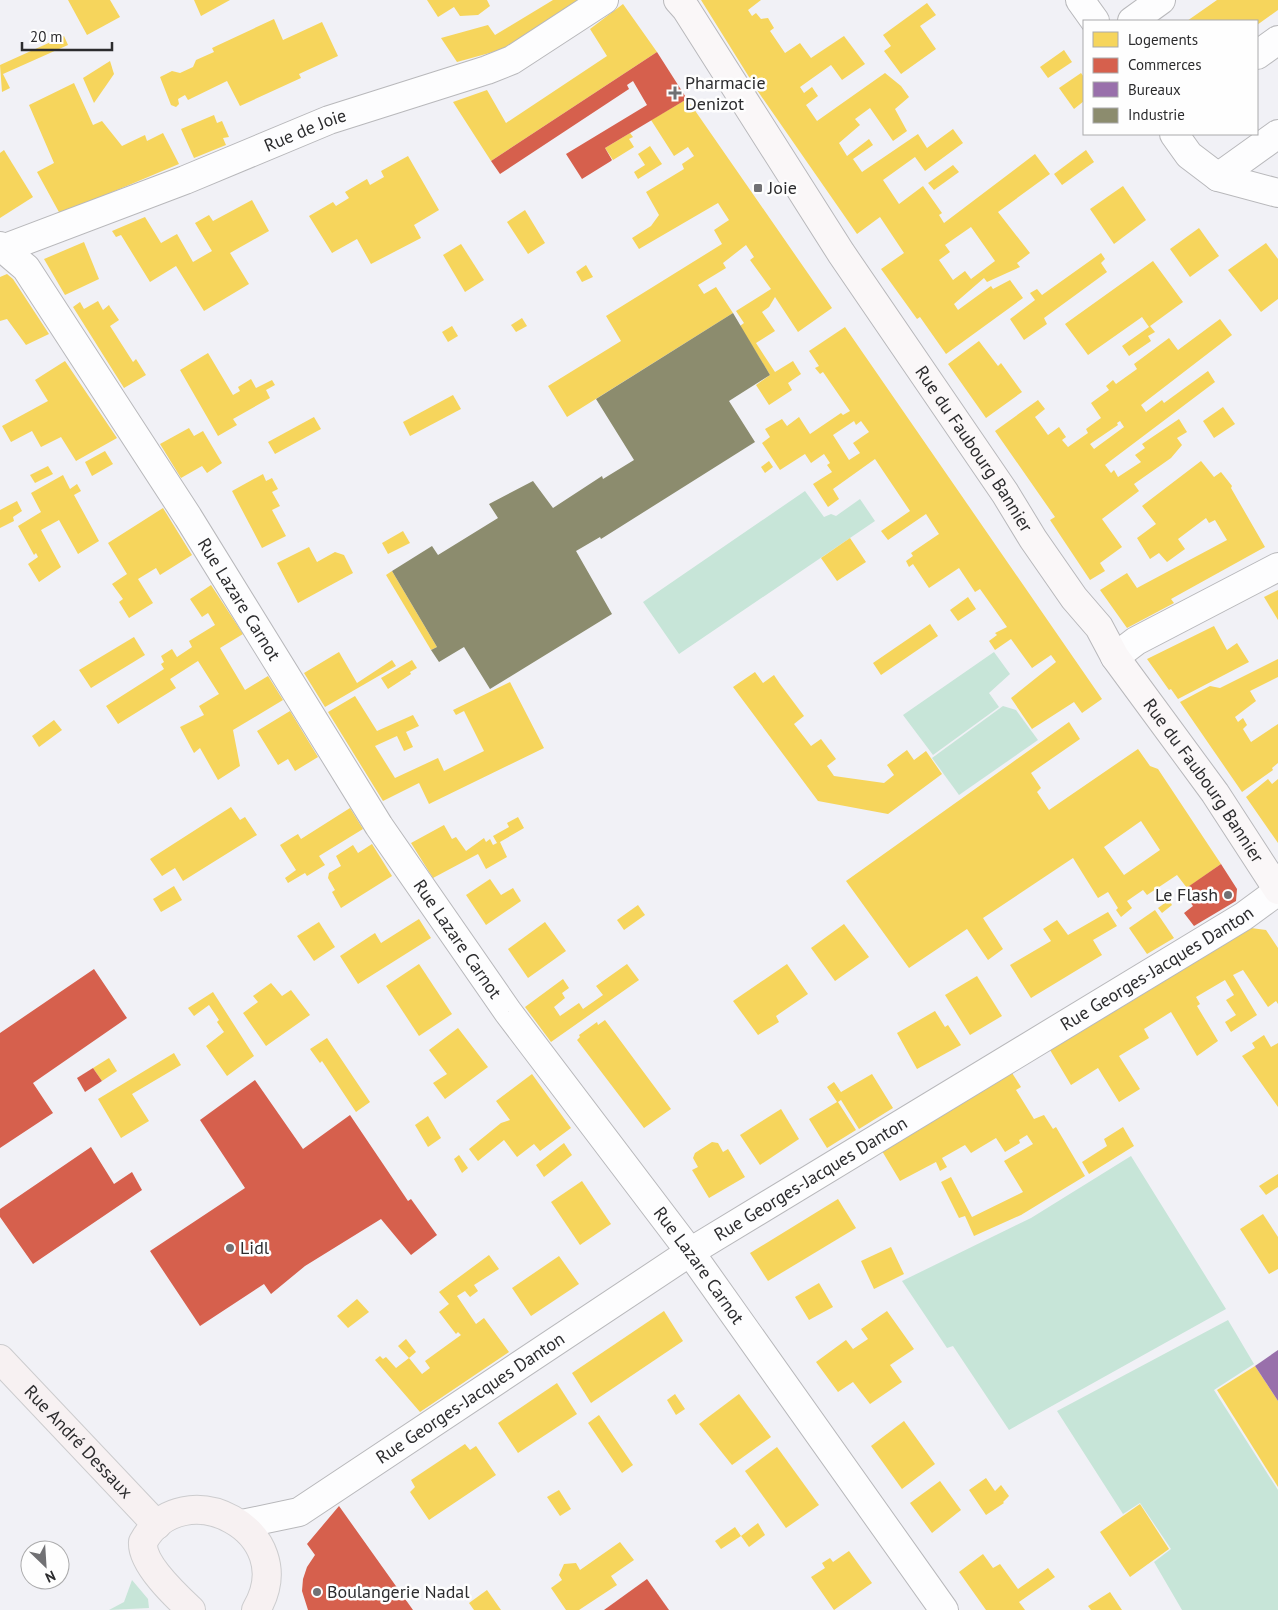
<svg xmlns="http://www.w3.org/2000/svg" width="1278" height="1610" viewBox="0 0 1278 1610" font-family="'PT Sans',sans-serif">
	<style>
		.green { fill: #c7e5d8 }
		.homes { fill: #f6d55c; fill-rule: evenodd }
		.shops { fill: #d6604d }
		.offices { fill: #9970ab }
		.industry { fill: #8c8c6e }
		.lines { fill: none; stroke-linecap: round; stroke-linejoin: round }
		.street-casing { stroke: #b8b8bb; stroke-width: 30 }
		.secondary-casing { stroke: #b8b8bb; stroke-width: 30 }
		.primary-casing { stroke: #ccccce; stroke-width: 30 }
		.street { stroke: #fdfdfe; stroke-width: 28 }
		.secondary { stroke: #faf7f8; stroke-width: 28 }
		.primary { stroke: #f7f1f2; stroke-width: 28 }
		.poi-dot { fill: #717174; stroke: #fefefe; stroke-width: 2 }
		.labels { text-anchor: middle; stroke-width: 5; stroke-linejoin: round; paint-order: stroke }
		.poi-label { font-size: 18px; fill: #2c2c2e; stroke: #fefefe; text-anchor: start }
		.street-label { font-size: 18px; fill: #2c2c2e; stroke: #fefefe }
	</style>
	<rect width="100%" height="100%" fill="#f1f1f6"/>
	<g class="green">
		<polygon points="805,491 824,517 831,514 836,516 860,499 875,521 679,654 643,602"/>
		<polygon points="994,652 1010,674 989,693 999,707 933,755 903,715"/>
		<polygon points="1003,706 1016,710 1038,740 959,795 932,758"/>
		<polygon points="1131,1156 1226,1309 1009,1430 953,1346 947,1348 902,1281 1031,1218"/>
		<polygon points="1228,1320 1254,1364 1214,1390 1278,1490 1278,1610 1182,1610 1154,1562 1171,1549 1140,1503 1123,1514 1057,1411"/>
		<polygon points="132,1580 148,1599 149,1608 109,1610 124,1602"/>
	</g>
	<g class="homes">
		<polygon points="68,0 110,0 120,17 87,35"/>
		<polygon points="194,0 230,0 201,16"/>
		<polygon points="427,0 487,0 490,6 478,15 460,16 454,7 438,17"/>
		<polygon points="553,0 579,0 557,17 504,49 457,62 441,38 488,25 495,35"/>
		<path d="M701,0h60l-13,10 4,6 4,-3 5,6 7,-1 6,10 -4,3 15,22 15,-10 11,15 33,-22 21,28 -23,16 -11,-15 -31,22 4,6 8,-6 6,9 -12,9 11,16 68,-48 16,13 8,11 -14,12 12,22 -14,10 -23,-33 -15,11 5,6 -21,18 8,13 22,-17 4,6 -20,14 9,13 56,-38 9,14 26,-19 10,14 -38,28 -10,-14 -32,23 16,24 24,-18 19,27 -3,2 5,8 91,-69 15,20 -52,38 32,41 -13,10 3,4 -33,15 -3,-4 -30,26 4,6 33,-24 2,3 17,-9 13,18 -77,56 -26,-37 -3,2 -36,-50 23,-16 -24,-36 -23,17 -98,-141zM971,227l24,34 -24,18 -6,-8 -12,9 -14,-20 11,-8 -5,-7z"/>
		<polygon points="1217,0 1278,0 1278,10 1257,25 1257,21 1187,21"/>
		<polygon points="927,3 936,15 920,26 936,49 901,74 884,51 891,46 883,35"/>
		<polygon points="623,4 657,52 491,161 453,102 487,90 506,123 607,56 590,29"/>
		<polygon points="274,19 283,40 322,22 338,56 299,74 301,78 240,106 227,81 188,100 185,95 178,99 179,104 176,107 171,105 160,77 172,71 180,73 193,67 196,60 214,52 212,48"/>
		<polygon points="64,36 68,45 3,74 10,88 2,92 0,65"/>
		<polygon points="1064,50 1072,62 1048,78 1040,67"/>
		<polygon points="110,61 114,74 94,103 83,78"/>
		<polygon points="1081,73 1084,77 1084,101 1074,109 1059,88"/>
		<polygon points="74,83 93,125 102,121 122,146 145,135 147,141 163,133 179,164 60,214 37,172 54,163 29,105"/>
		<polygon points="687,99 832,308 798,332 775,297 769,307 762,312 775,331 756,343 775,372 793,361 801,374 788,383 792,390 769,405 756,385 770,375 740,326 744,323 736,311 771,289 750,260 754,257 746,245 723,263 726,268 698,285 704,294 716,287 733,313 567,417 548,386 621,341 606,316 722,244 714,230 729,220 718,203 639,249 632,238 651,226 659,215 646,192 684,169 682,164 694,156 688,147 674,156 651,120"/>
		<polygon points="214,115 217,123 222,121 229,137 223,138 226,145 194,158 181,129"/>
		<polygon points="630,133 633,137 629,139 634,147 613,160 605,148"/>
		<polygon points="650,146 662,164 638,179 634,172 645,165 638,154"/>
		<polygon points="4,150 33,197 0,218 0,153"/>
		<polygon points="1086,150 1094,162 1062,185 1054,174"/>
		<polygon points="408,156 439,210 414,225 421,238 371,264 357,239 332,253 309,216 333,202 336,206 349,198 345,192 367,179 370,185 384,177 381,171"/>
		<polygon points="953,165 959,172 934,190 928,183"/>
		<polygon points="1123,186 1146,220 1114,244 1090,209"/>
		<polygon points="252,200 269,231 230,253 249,284 204,311 176,266 150,282 121,235 116,237 112,231 145,217 161,243 177,234 193,262 212,251 195,223 209,215 213,221"/>
		<polygon points="525,210 545,243 528,254 507,222"/>
		<polygon points="1199,228 1219,256 1190,277 1170,249"/>
		<polygon points="84,242 99,279 65,295 44,259"/>
		<polygon points="1266,243 1278,259 1278,299 1261,312 1228,270"/>
		<polygon points="461,244 484,280 465,292 443,255"/>
		<polygon points="1101,253 1105,259 1101,263 1107,272 1044,318 1047,324 1024,340 1010,319 1035,300 1030,293 1037,289 1042,295"/>
		<polygon points="1153,261 1183,302 1150,326 1155,332 1148,336 1151,341 1129,356 1122,346 1149,327 1142,317 1088,355 1065,324"/>
		<polygon points="586,265 593,277 582,282 576,272"/>
		<polygon points="7,274 13,279 49,334 26,345 7,319 0,321 0,277"/>
		<polygon points="98,301 103,310 109,305 110,307 119,320 110,326 133,362 136,359 146,375 124,388 73,307 80,302 84,309"/>
		<polygon points="522,318 527,326 516,332 511,325"/>
		<path d="M1220,319l12,16 -91,70 5,7 16,-12 2,3 44,-32 7,11 -110,83 6,8 3,-3 4,7 23,-15 -6,-7 10,-7 -3,-4 37,-25 8,13 -10,6 5,7 -11,13 -37,26 5,7 -37,28 20,28 -22,16 5,8 -15,9 -40,-60 5,-3 -60,-86 43,-31 7,9 -10,8 13,18 11,-8 7,10 -4,3 6,7 20,-14 -2,-4 15,-11 -10,-15 18,-13 -3,-4 7,-6 3,4 21,-15 -3,-5 35,-26 9,12zM1120,421l4,6 -30,22 -4,-5 28,-19 -1,-2z"/>
		<polygon points="452,326 458,336 448,342 442,332"/>
		<path d="M845,327l257,372 -20,14 -8,-11 -42,27 -21,-31 45,-36 -5,-7 -19,13 -21,-29 -16,11 -6,-9 8,-6 -2,-2 12,-6 -27,-38 -5,3 -16,-24 -30,20 -16,-24 -4,3 -3,-6 7,-5 -2,-3 28,-19 -13,-20 -38,26 -7,-9 29,-20 -35,-52 -42,30 6,10 -11,8 -15,-23 19,-12 -5,-7 3,-2 -6,-9 -13,9 -6,-9 -25,16 -18,-27 8,-6 -5,-8 17,-10 5,7 12,-9 11,17 31,-21 2,2 7,-4 -27,-39 -3,2 -5,-6 4,-2 -10,-15zM854,421l2,4 5,-4 8,11 -16,11 7,10 -11,7 -16,-25z"/>
		<polygon points="979,341 998,366 1001,363 1022,392 986,418 948,364"/>
		<polygon points="208,353 233,395 240,391 238,387 251,379 256,388 272,380 275,385 266,390 270,398 233,419 237,425 218,436 180,370"/>
		<polygon points="65,361 117,438 76,461 61,437 41,447 32,431 11,442 2,426 48,401 35,380"/>
		<polygon points="453,395 461,409 410,436 403,422"/>
		<polygon points="1223,407 1235,424 1214,438 1203,421"/>
		<polygon points="314,417 321,429 275,454 268,442"/>
		<polygon points="189,428 194,436 203,431 222,463 207,473 202,466 181,478 160,444"/>
		<polygon points="105,451 113,464 92,476 85,462"/>
		<polygon points="769,461 773,467 765,473 761,467"/>
		<polygon points="1201,461 1214,477 1221,472 1232,486 1231,488 1265,547 1171,599 1174,603 1127,628 1100,590 1127,573 1137,588 1227,540 1215,520 1209,523 1206,518 1178,539 1185,549 1167,562 1159,553 1150,559 1137,538 1156,524 1142,506"/>
		<polygon points="48,466 53,474 35,483 30,475"/>
		<polygon points="263,474 266,481 272,478 278,489 272,492 280,506 272,510 286,536 262,548 232,491"/>
		<polygon points="63,475 70,489 77,484 81,491 74,495 99,541 78,554 59,520 41,530 61,567 39,582 28,564 38,557 36,553 34,555 18,526 41,512 31,493"/>
		<polygon points="17,501 22,511 13,517 14,521 0,528 0,510"/>
		<polygon points="163,508 192,555 160,575 156,568 138,579 153,603 129,618 119,602 123,599 112,584 127,574 108,543"/>
		<polygon points="403,531 410,543 388,554 382,543"/>
		<polygon points="850,538 866,562 837,581 821,558"/>
		<polygon points="309,547 317,562 335,552 344,555 353,573 298,603 277,563"/>
		<polygon points="392,571 437,647 431,650 386,575"/>
		<polygon points="211,585 243,634 220,648 245,690 268,676 283,700 233,730 240,766 218,780 200,748 194,753 180,727 204,715 199,706 219,694 198,661 170,679 176,688 118,724 106,706 164,669 161,664 164,662 161,656 172,649 177,657 192,647 189,641 215,625 208,613 202,617 190,599"/>
		<polygon points="1278,590 1278,620 1264,597"/>
		<polygon points="968,597 976,609 958,621 950,610"/>
		<polygon points="930,624 938,636 881,675 873,663"/>
		<polygon points="1214,626 1227,650 1237,643 1249,662 1178,699 1171,689 1169,690 1147,659"/>
		<polygon points="134,637 145,655 91,688 79,670"/>
		<polygon points="339,652 357,683 392,660 396,666 325,707 304,673"/>
		<polygon points="1278,659 1278,677 1250,691 1256,701 1235,717 1238,722 1243,718 1247,725 1243,729 1251,742 1278,724 1278,763 1272,768 1273,770 1242,792 1180,702 1210,686 1220,688"/>
		<polygon points="412,660 417,668 410,672 411,674 388,689 381,678"/>
		<polygon points="755,672 763,683 774,675 780,684 804,716 794,724 811,746 821,739 836,759 827,766 834,776 884,783 894,775 887,765 907,750 914,760 926,751 942,774 888,814 818,801 733,687"/>
		<polygon points="510,682 544,748 429,804 419,783 383,801 328,712 355,696 377,731 413,715 419,726 406,732 413,747 404,751 397,736 375,746 395,778 438,758 444,771 484,751 464,711 456,715 453,710"/>
		<polygon points="290,711 318,757 295,771 288,759 278,765 257,731"/>
		<polygon points="54,720 62,730 39,747 32,736"/>
		<path d="M1069,722l11,17 -49,34 10,15 -4,4 12,18 89,-61 12,17 8,3 63,95 -34,24 -10,-13 -30,20 -4,-5 -16,11 5,7 -11,9 -5,-7 2,-2 -10,-16 -10,6 -25,-40 -90,60 20,31 -15,11 -21,-31 -58,39 -63,-87zM1141,821l19,29 -36,25 -20,-28z"/>
		<polygon points="1268,779 1272,784 1278,779 1278,843 1246,797"/>
		<polygon points="231,807 240,820 245,817 257,835 183,881 175,868 162,876 150,859"/>
		<polygon points="350,808 363,829 319,856 325,865 307,876 305,873 288,883 285,878 296,870 280,845 298,834 301,839"/>
		<polygon points="518,817 524,828 500,842 507,857 486,869 478,854 433,878 411,843 444,825 452,839 456,837 466,851 484,838 486,842 490,839 493,845 497,843 493,836 509,827 507,823"/>
		<polygon points="372,844 392,876 341,908 332,892 335,890 328,878 329,873 341,866 336,856 353,845 358,853"/>
		<polygon points="490,879 501,895 513,888 521,901 486,925 466,895"/>
		<polygon points="174,886 182,900 161,912 153,899"/>
		<polygon points="1169,900 1172,905 1162,913 1158,908"/>
		<polygon points="638,905 645,915 624,930 617,920"/>
		<polygon points="1155,910 1174,938 1147,954 1129,928"/>
		<polygon points="1108,912 1117,926 1093,940 1102,955 1031,998 1010,965 1051,941 1043,929 1057,920 1068,935"/>
		<polygon points="419,919 431,938 358,984 340,956 375,933 381,943"/>
		<polygon points="319,922 335,947 314,961 297,936"/>
		<polygon points="545,922 566,951 528,978 508,949"/>
		<polygon points="844,924 869,957 835,981 811,948"/>
		<polygon points="1251,928 1266,930 1278,948 1278,1004 1276,1001 1268,1007 1243,970 1233,975 1257,1015 1231,1032 1225,1022 1236,1015 1226,1000 1234,995 1225,980 1196,997 1200,1004 1197,1006 1218,1041 1197,1056 1171,1012 1144,1029 1149,1038 1119,1056 1140,1089 1119,1102 1098,1068 1071,1085 1050,1050"/>
		<polygon points="419,964 452,1014 419,1036 386,986"/>
		<polygon points="627,964 639,980 551,1042 525,1007 563,979 569,988 562,993 565,998 554,1007 560,1016 579,1003 583,1009 603,995 596,986"/>
		<polygon points="787,964 808,994 776,1016 779,1022 758,1035 733,1001"/>
		<polygon points="977,976 1002,1016 970,1035 945,995"/>
		<polygon points="271,983 282,996 291,990 310,1015 266,1046 243,1013 258,1002 253,996"/>
		<polygon points="213,992 254,1056 227,1076 206,1046 224,1032 217,1022 219,1020 209,1005 194,1016 188,1008"/>
		<polygon points="935,1011 945,1027 948,1025 961,1045 917,1069 897,1033"/>
		<polygon points="605,1020 671,1109 644,1128 577,1040 580,1037 579,1035 597,1022 598,1025"/>
		<polygon points="458,1028 488,1067 445,1099 433,1083 447,1074 429,1050"/>
		<polygon points="1264,1035 1271,1047 1278,1043 1278,1107 1242,1056 1255,1048 1252,1043"/>
		<polygon points="327,1038 370,1102 356,1112 322,1061 320,1063 310,1049"/>
		<polygon points="174,1053 181,1065 132,1094 149,1121 121,1138 98,1099"/>
		<polygon points="109,1058 117,1071 102,1081 93,1068"/>
		<polygon points="1012,1073 1021,1087 1016,1090 1034,1119 1044,1115 1053,1129 1056,1127 1085,1176 1021,1215 974,1236 965,1216 959,1218 941,1182 951,1177 972,1217 1023,1192 1004,1161 1033,1144 1027,1135 1019,1140 1020,1143 1005,1152 996,1138 971,1153 965,1145 942,1158 947,1167 940,1171 936,1162 900,1181 882,1151"/>
		<polygon points="532,1074 571,1128 540,1151 534,1144 517,1157 504,1140 478,1161 469,1149 501,1123 510,1120 496,1101"/>
		<polygon points="872,1074 893,1108 859,1129 841,1100 838,1102 856,1130 827,1148 809,1119 837,1102 827,1087 834,1082 841,1092"/>
		<polygon points="781,1109 799,1139 760,1165 740,1135"/>
		<polygon points="428,1116 441,1138 428,1147 415,1125"/>
		<polygon points="1123,1127 1134,1146 1089,1174 1082,1162 1107,1146 1104,1139"/>
		<polygon points="712,1142 718,1143 723,1152 728,1149 745,1177 709,1198 692,1170 698,1167 693,1158 695,1153"/>
		<polygon points="564,1143 572,1155 544,1177 536,1165"/>
		<polygon points="459,1155 468,1168 462,1173 454,1159"/>
		<polygon points="1278,1174 1278,1187 1266,1195 1259,1186"/>
		<polygon points="582,1181 611,1224 580,1245 551,1202"/>
		<polygon points="838,1199 856,1228 768,1281 750,1253"/>
		<polygon points="1263,1214 1278,1237 1278,1269 1269,1274 1240,1229"/>
		<polygon points="891,1247 904,1274 874,1289 861,1261"/>
		<polygon points="489,1255 499,1269 474,1285 478,1291 470,1297 465,1291 457,1296 476,1324 484,1318 509,1352 420,1412 375,1360 380,1356 383,1359 386,1357 396,1368 409,1358 422,1374 430,1368 425,1361 461,1335 458,1332 456,1334 439,1312 449,1304 439,1292"/>
		<polygon points="559,1256 579,1284 531,1316 512,1288"/>
		<polygon points="819,1283 833,1307 809,1320 795,1297"/>
		<polygon points="357,1299 369,1312 348,1328 337,1316"/>
		<polygon points="664,1311 683,1341 591,1403 572,1373"/>
		<polygon points="887,1311 914,1349 890,1365 902,1382 870,1404 853,1382 838,1392 816,1362 846,1340 853,1349 868,1339 861,1329"/>
		<polygon points="406,1339 416,1352 409,1358 398,1346"/>
		<polygon points="1255,1366 1278,1401 1278,1487 1217,1390"/>
		<polygon points="557,1383 577,1414 518,1453 498,1423"/>
		<polygon points="675,1394 685,1409 676,1415 667,1400"/>
		<polygon points="739,1394 771,1437 732,1465 699,1424"/>
		<polygon points="599,1415 633,1465 622,1473 588,1423"/>
		<polygon points="904,1421 935,1464 902,1489 871,1446"/>
		<polygon points="465,1444 470,1450 476,1446 496,1475 429,1520 410,1492 415,1487 411,1480"/>
		<polygon points="777,1447 819,1505 786,1528 745,1471"/>
		<polygon points="986,1478 995,1491 1001,1485 1009,1496 1003,1502 1004,1503 986,1515 969,1490"/>
		<polygon points="940,1481 961,1510 932,1533 910,1503"/>
		<polygon points="559,1490 571,1509 560,1516 547,1497"/>
		<polygon points="1140,1504 1169,1549 1130,1577 1100,1532"/>
		<polygon points="758,1523 765,1535 749,1547 741,1536"/>
		<polygon points="735,1527 741,1536 721,1549 715,1541"/>
		<polygon points="620,1542 634,1560 611,1576 617,1585 579,1610 566,1610 551,1588 562,1580 559,1575 564,1564 576,1563 580,1570"/>
		<polygon points="849,1551 872,1583 834,1610 811,1577 825,1568 822,1563 830,1558 833,1562"/>
		<polygon points="983,1554 993,1568 1000,1564 1018,1589 1048,1568 1055,1577 1019,1602 1025,1610 986,1610 959,1572"/>
		<polygon points="487,1590 501,1610 474,1610 469,1603"/>
		<polygon points="1110,1592 1122,1610 1091,1610 1088,1606"/>
	</g>
	<g class="shops">
		<polygon points="657,52 687,99 605,148 612,160 611,161 582,179 566,154 647,105 633,81 627,85 629,89 500,174 491,161"/>
		<polygon points="1221,864 1237,889 1236,901 1194,926 1184,913 1193,906 1182,891"/>
		<polygon points="94,969 127,1018 33,1083 53,1113 0,1148 0,1033"/>
		<polygon points="93,1068 102,1081 85,1092 77,1078"/>
		<polygon points="255,1080 303,1149 350,1115 408,1201 411,1199 437,1235 411,1255 381,1219 305,1266 271,1294 264,1284 200,1326 150,1251 245,1188 200,1120"/>
		<polygon points="91,1147 114,1184 132,1172 142,1190 33,1264 0,1217 0,1209"/>
		<polygon points="339,1506 413,1610 308,1610 302,1591 303,1579 307,1567 315,1555 307,1544"/>
		<polygon points="647,1579 669,1610 604,1610"/>
	</g>
	<polygon class="offices" points="1278,1350 1278,1401 1255,1366"/>
	<polygon class="industry" points="733,313 770,375 729,401 755,442 601,539 600,537 576,551 612,614 490,689 464,647 439,662 431,650 437,647 392,571 432,546 438,555 498,518 489,504 533,481 553,508 602,476 603,479 634,460 596,399"/>
	<g class="lines">
		<g class="street-casing">
			<g id="street">
				<polyline points="1080,0 1095,21"/>
				<polyline points="1132,21 1161,0"/>
				<polyline points="1257,55 1278,40"/>
				<polyline points="1174,134 1189,155 1218,177 1278,193"/>
				<polyline points="1218,177 1278,134"/>
				<path id="s1" d="M0,246l26,22 162,249 191,309 129,186 182,240 254,358"/>
				<path id="s2" d="M0,250l185,-70 144,-60 158,-50 25,-10 92,-60"/>
				<polyline points="1115,657 1136,641 1278,567"/>
				<path id="s3" d="M242,1524l57,-12 391,-260 554,-336 34,-25"/>
			</g>
		</g>
		<g class="secondary-casing">
			<g id="secondary">
				<path id="s4" d="M678,0l8,9 155,244 164,240 28,46 41,59 25,29 16,30 100,136 63,97"/>
			</g>
		</g>
		<g class="primary-casing">
			<g id="primary">
				<path id="s5" d="M0,1359l157,166"/>
				<path d="M191,1610c-15,-14 -50,-47 -48,-68 39,-72 160,-11 113,68"/>
			</g>
		</g>
		<use href="#street" class="street"/>
		<use href="#secondary" class="secondary"/>
		<use href="#primary" class="primary"/>
	</g>
	<g class="poi-dot">
		<path d="M672.5 85.5h5v5h5v5h-5v5h-5v-5h-5v-5h5z"/>
		<rect x="753" y="183" width="10" height="10" rx="2.5"/>
		<circle cx="1228" cy="895" r="5"/>
		<circle cx="230" cy="1248" r="5"/>
		<circle cx="317" cy="1592" r="5"/>
	</g>
	<g class="labels">
		<g class="poi-label">
			<text x="685" y="89">Pharmacie<tspan x="685" dy="21">Denizot</tspan></text>
			<text x="768" y="194">Joie</text>
			<text x="1218" y="901" text-anchor="end">Le Flash</text>
			<text x="240" y="1254">Lidl</text>
			<text x="327" y="1598">Boulangerie Nadal</text>
		</g>
		<g class="street-label">
			<text dy="6" stroke="none"><textPath href="#s2" startOffset="328">Rue de Joie</textPath></text>
			<text dy="6" stroke="none"><textPath href="#s4" startOffset="538">Rue du Faubourg Bannier</textPath></text>
			<text dy="6" stroke="none"><textPath href="#s1" startOffset="428">Rue Lazare Carnot</textPath></text>
			<text dy="6" stroke="none"><textPath href="#s4" startOffset="942">Rue du Faubourg Bannier</textPath></text>
			<text dy="6" stroke="none"><textPath href="#s1" startOffset="832">Rue Lazare Carnot</textPath></text>
			<text dy="6" stroke="none"><textPath href="#s3" startOffset="1074">Rue Georges-Jacques Danton</textPath></text>
			<text dy="6" stroke="none"><textPath href="#s3" startOffset="669">Rue Georges-Jacques Danton</textPath></text>
			<text dy="6" stroke="none"><textPath href="#s1" startOffset="1238">Rue Lazare Carnot</textPath></text>
			<text dy="6" stroke="none"><textPath href="#s3" startOffset="264">Rue Georges-Jacques Danton</textPath></text>
			<text dy="6" stroke="none"><textPath href="#s5" startOffset="114">Rue André Dessaux</textPath></text>
		</g>
	</g>
	<rect x="1083" y="20" width="175" height="115" fill="#fefefe" stroke="#aaaaab"/>
	<rect x="1093" y="32" width="25" height="15" fill="#f6d55c" stroke="#aaaaab"/>
	<text x="1128" y="45" font-size="15" fill="#2c2c2e">Logements</text>
	<rect x="1093" y="58" width="25" height="15" fill="#d6604d" stroke="#aaaaab"/>
	<text x="1128" y="70" font-size="15" fill="#2c2c2e">Commerces</text>
	<rect x="1093" y="82" width="25" height="15" fill="#9970ab" stroke="#aaaaab"/>
	<text x="1128" y="95" font-size="15" fill="#2c2c2e">Bureaux</text>
	<rect x="1093" y="108" width="25" height="15" fill="#8c8c6e" stroke="#aaaaab"/>
	<text x="1128" y="120" font-size="15" fill="#2c2c2e">Industrie</text>
	<g transform="translate(45 1565) rotate(155)"><circle r="24" fill="#fefefe" stroke="#aaaaab"/>
	<path d="M0-4L9 19L0 12L-9 19Z" fill="#717174"/>
	<text y="-8" font-size="14" font-weight="bold" text-anchor="middle" fill="#2c2c2e">N</text>
	</g>
	<path d="M22 42v8h90v-8" fill="none" stroke="#2c2c2e" stroke-width="2.5"/>
	<text x="30" y="42" font-size="15" fill="#2c2c2e" stroke="#fefefe" stroke-width="4" paint-order="stroke">20 m</text>
</svg>
